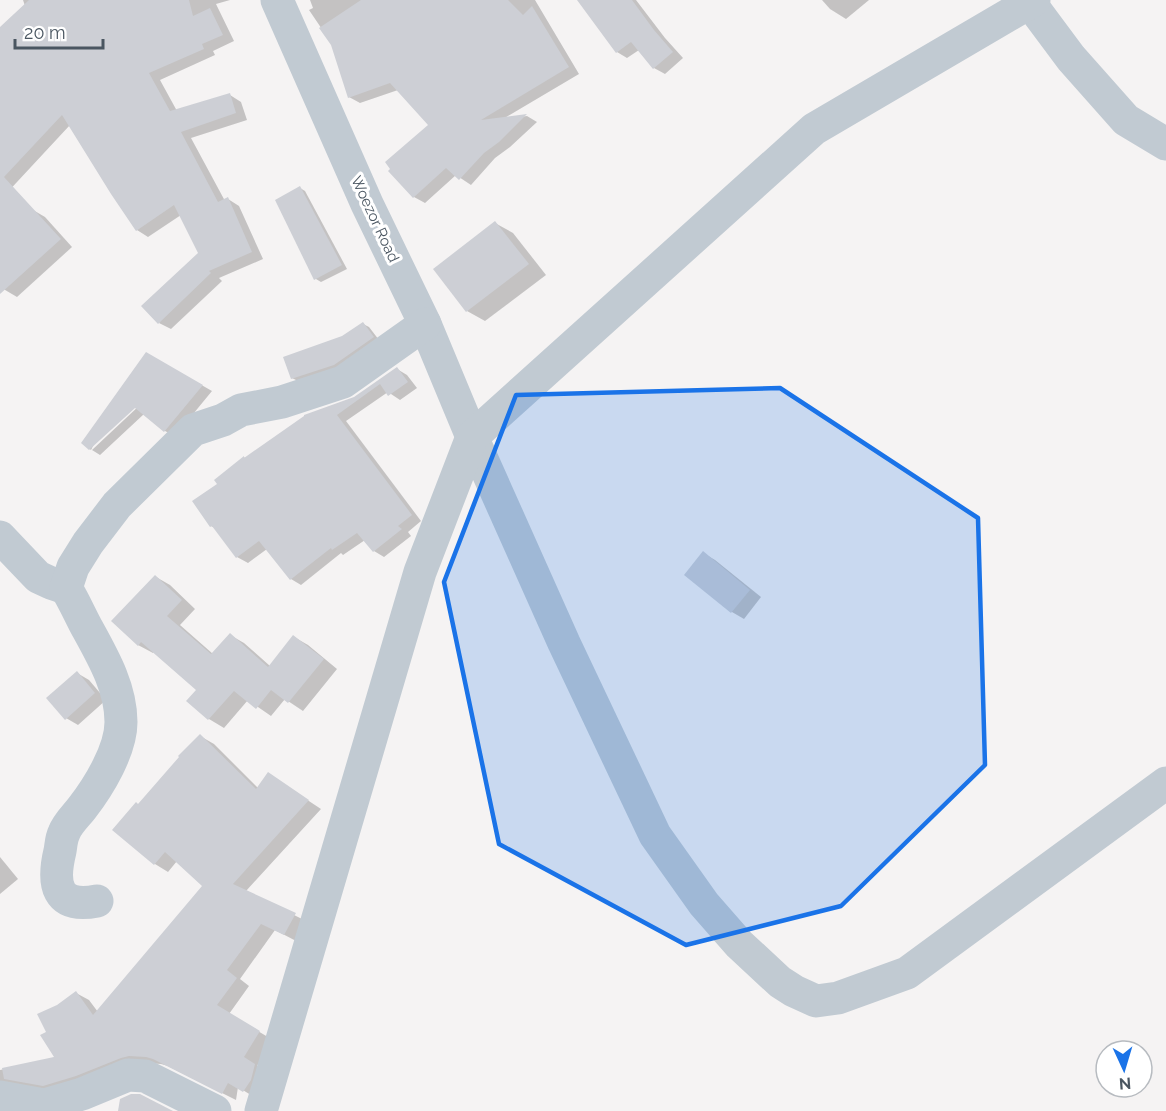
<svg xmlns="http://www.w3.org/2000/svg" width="1166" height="1111" viewBox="0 0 1166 1111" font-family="Raleway,sans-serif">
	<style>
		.shadow { fill: #0003 }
		.building { fill: #cdcfd5 }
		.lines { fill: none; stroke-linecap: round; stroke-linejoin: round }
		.minor { stroke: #c1cad2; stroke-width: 33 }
		.marked { fill: #1a73e8; fill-opacity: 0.2; stroke: #1a73e8; stroke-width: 4.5; stroke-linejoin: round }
		.labels { text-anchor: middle; stroke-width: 6; stroke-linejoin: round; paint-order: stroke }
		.street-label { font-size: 15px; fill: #4a5661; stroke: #fff }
	</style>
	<rect width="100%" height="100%" fill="#f5f3f3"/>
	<g class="shadow">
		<polygon points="23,0 230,0 216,4 234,41 213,51 215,55 160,80 177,111 230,95 241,102 247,120 191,138 225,201 228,199 239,206 263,259 219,278 222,281 171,329 159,323 200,254 181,215 148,237 137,230 70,125 4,196 0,194 0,30 25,6"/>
		<polygon points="310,0 535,0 579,74 503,119 527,116 537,122 510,147 495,158 471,185 456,175 425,203 414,197 390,171 430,125 398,90 360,103 349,97 332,44 309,10 313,8"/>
		<polygon points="579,0 636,0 665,38 683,58 665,74 654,68 639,50 627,58 617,52"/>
		<polygon points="822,0 869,0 846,19 830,9"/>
		<polygon points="300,188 305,191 347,269 321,282 316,279"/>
		<polygon points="33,210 45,217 72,247 17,297 0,287 0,234"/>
		<polygon points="495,223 513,233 546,275 485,321 467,311"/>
		<polygon points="363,324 369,327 379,340 340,368 298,381 292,378 342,337"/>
		<polygon points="147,354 212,391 175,436 165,431 144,414 100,455 92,450 141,404 139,402 94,444 91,450 83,443"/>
		<polygon points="397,369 407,375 417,388 400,400 388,392 346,421 421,521 408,532 411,536 384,557 374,551 365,540 343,555 341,553 301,585 291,579 267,549 248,563 237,557 215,528 211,526 219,484 244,457 246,459 354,399"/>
		<polygon points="703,553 715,560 761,597 744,619 732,612"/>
		<polygon points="156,577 170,585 195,609 180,625 213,654 230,635 244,643 270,666 294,637 308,645 337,669 303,711 285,699 271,716 248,700 224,728 209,719 189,701 198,690 154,652 153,653 138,645"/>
		<polygon points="77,673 89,680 106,700 78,725 66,718"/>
		<polygon points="200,736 214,744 258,788 268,774 321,809 246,891 308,922 298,942 275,930 240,979 249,986 229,1014 273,1040 257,1066 268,1073 257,1099 238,1087 236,1100 168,1066 161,1064 144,1063 57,1093 0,1092 0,1070 56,1059 48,1032 57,1006 76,993 89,1000 98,1012 204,886 177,861 168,872 155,864 114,830 139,805"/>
		<polygon points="0,857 18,879 0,894"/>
	</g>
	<g class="building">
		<polygon points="29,0 189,0 193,16 210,8 223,35 202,44 204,49 149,73 170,111 230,93 236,113 181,132 218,202 228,197 252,252 209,271 211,273 158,324 141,306 198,253 174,205 136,231 111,194 62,115 4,177 61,239 0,294 0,27"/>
		<polygon points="361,0 508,0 523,15 532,6 569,67 481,120 527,114 499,142 484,153 459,180 446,168 413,198 388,171 390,169 385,162 428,125 390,83 348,98 331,45 319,28"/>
		<polygon points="577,0 632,0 654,30 673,52 653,69 631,42 616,53"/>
		<polygon points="300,186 342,265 314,280 275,200"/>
		<polygon points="495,221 529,264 466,312 433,269"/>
		<polygon points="363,322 374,337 334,365 291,379 283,357 342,336"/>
		<polygon points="146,352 203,385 164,432 135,408 89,450 81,443"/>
		<polygon points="397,367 408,382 388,396 380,384 337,415 412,515 398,526 402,529 373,552 357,533 332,550 331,548 290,580 259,541 236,558 212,526 210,527 192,501 217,484 214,480 244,456 244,458 304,416 304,415 354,397"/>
		<polygon points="703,551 750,590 731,613 684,575"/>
		<polygon points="155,575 182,600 167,616 211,654 230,633 268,667 293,635 324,659 288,703 271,690 256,709 234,691 208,720 186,701 196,690 141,642 138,646 111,621"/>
		<polygon points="77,671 95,693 65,720 46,698"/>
		<polygon points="200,734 256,789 268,772 309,800 233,884 296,913 284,935 261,924 227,970 237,978 217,1005 260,1031 244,1057 255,1064 251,1080 243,1092 228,1083 222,1094 153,1059 146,1057 129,1056 121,1058 76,1076 43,1086 4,1079 2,1068 54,1057 40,1035 46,1032 37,1014 57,1005 76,991 93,1015 202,886 165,852 154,865 112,830 136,802 138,804 179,757 178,756"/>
		<polygon points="131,1094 140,1094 173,1111 118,1111 120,1099"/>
	</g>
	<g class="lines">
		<g class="minor">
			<polyline points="277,0 367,204 425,324 472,437 564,643 655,835 704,904 739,944 780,982 794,991 816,1001 838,998 907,973 1166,783"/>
			<polyline points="1030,3 1071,58 1126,120 1166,144"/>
			<polyline points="0,537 38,577 51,583 66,588"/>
			<path d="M97,901c-41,8 -45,-17 -37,-50 1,-5 1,-12 4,-18 3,-9 12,-17 18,-25 17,-22 39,-58 39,-86 0,-34 -18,-65 -34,-94 -7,-13 -13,-27 -21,-40l7,-21 15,-24 29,-38 76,-75 30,-10 18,-10 41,-8 61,-20 82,-58"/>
			<polyline points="0,1097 44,1105 82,1094 128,1075 145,1076 215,1111"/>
			<polyline points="261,1111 420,572 472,437 814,129 1034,0"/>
		</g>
	</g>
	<path class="marked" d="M780,388l198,130 7,247 -144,141 -155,39 -187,-101 -55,-262 72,-187z"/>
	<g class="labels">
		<g class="street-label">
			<text transform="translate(375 219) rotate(65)" y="5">Woezor Road</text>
		</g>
	</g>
	<g transform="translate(1124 1069) rotate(176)"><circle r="28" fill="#ffffff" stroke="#b7bbc0" stroke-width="1.5"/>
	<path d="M0-4.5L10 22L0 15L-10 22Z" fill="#1a73e8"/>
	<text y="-9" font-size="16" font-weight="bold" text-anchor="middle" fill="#4a5661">N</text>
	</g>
	<path d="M15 39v9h88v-9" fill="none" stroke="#4a5661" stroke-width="3"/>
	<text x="24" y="39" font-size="18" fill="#4a5661" stroke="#ffffff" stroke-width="4.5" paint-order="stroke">20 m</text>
</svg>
